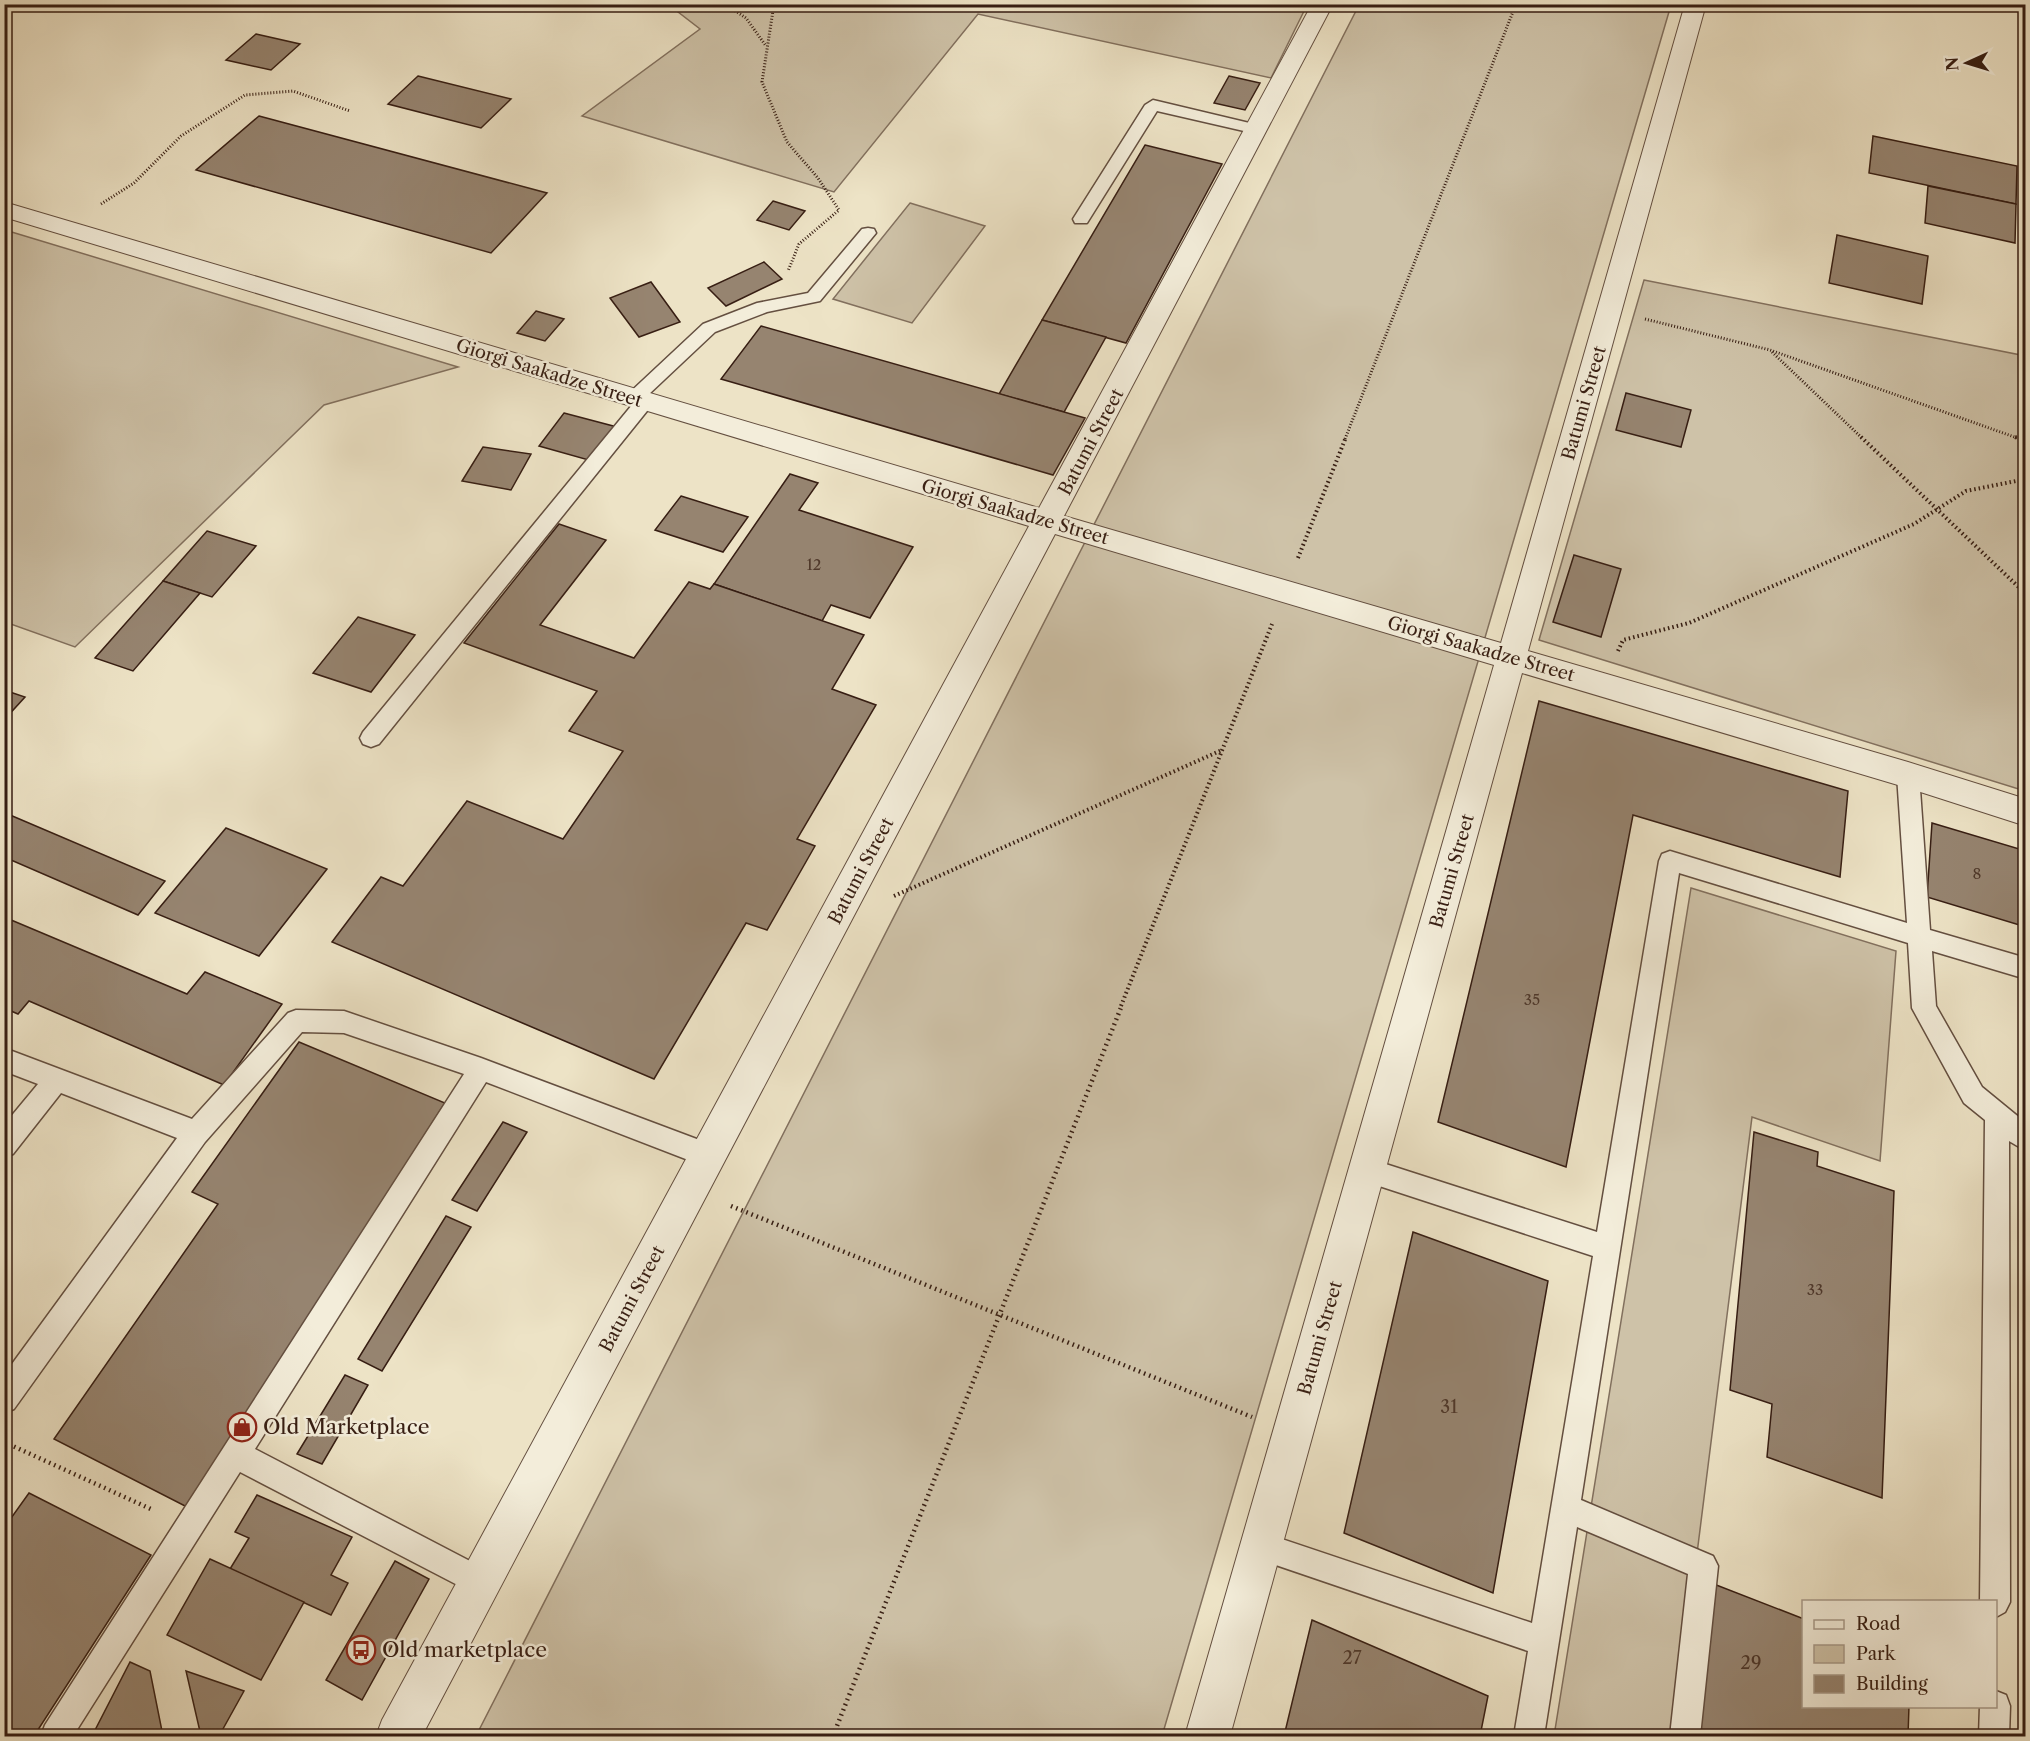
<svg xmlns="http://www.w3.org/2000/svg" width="2030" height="1741" viewBox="0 0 2030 1741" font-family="'Libre Caslon Text',serif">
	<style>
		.green { fill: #cec2a8; stroke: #82705e; stroke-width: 1.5 }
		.building { fill: #968470; stroke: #371e13; stroke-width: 1.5 }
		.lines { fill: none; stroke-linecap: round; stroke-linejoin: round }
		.lane-casing { stroke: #644f40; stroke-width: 3 }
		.street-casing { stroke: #644f40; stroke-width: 2 }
		.path-far2 { stroke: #371e13; stroke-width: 3; stroke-dasharray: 1 2; stroke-linecap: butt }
		.path-far1 { stroke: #371e13; stroke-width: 4; stroke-dasharray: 1.5 3; stroke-linecap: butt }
		.path { stroke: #371e13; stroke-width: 4.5; stroke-dasharray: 1.5 4; stroke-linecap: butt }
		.lane { fill: #f3edda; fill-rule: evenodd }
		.street { fill: #f3edda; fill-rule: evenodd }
		.labels { text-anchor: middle; stroke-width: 5; stroke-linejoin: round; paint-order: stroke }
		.number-label { font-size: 15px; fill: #4f382a }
		.street-label { font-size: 18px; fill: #371e13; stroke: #f3edda }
		.near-number-label { font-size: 18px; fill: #4f382a }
		.near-poi-label { font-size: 21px; fill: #371e13; stroke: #f3edda; text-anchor: start }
	</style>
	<rect width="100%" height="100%" fill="#ede3c6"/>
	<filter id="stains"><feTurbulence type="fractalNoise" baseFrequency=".00333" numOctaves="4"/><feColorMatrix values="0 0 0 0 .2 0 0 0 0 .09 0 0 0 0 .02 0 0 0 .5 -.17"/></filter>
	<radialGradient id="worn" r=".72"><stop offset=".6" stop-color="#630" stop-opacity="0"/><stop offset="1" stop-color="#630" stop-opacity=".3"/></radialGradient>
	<g class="green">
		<polygon points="669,5 1307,5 1271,78 978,14 834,192 582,116 700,29"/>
		<polygon points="1359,5 1671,5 1162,1736 476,1736"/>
		<polygon points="910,203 985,226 912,323 833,299"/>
		<polygon points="5,230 458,367 324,405 75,647 5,622"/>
		<polygon points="1644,280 2021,355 2025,301 2025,791 1539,640"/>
		<polygon points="1691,888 1896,951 1880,1161 1752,1117 1674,1736 1554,1736"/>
	</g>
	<g class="building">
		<polygon points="256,34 300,44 271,70 226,60"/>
		<polygon points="418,76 511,99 481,128 388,104"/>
		<polygon points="1229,76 1260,83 1245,110 1214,103"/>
		<polygon points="259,116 547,193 491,253 196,170"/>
		<polygon points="1873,136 2017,166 2016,204 1869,173"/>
		<polygon points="1145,145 1222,164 1126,343 1042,320"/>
		<polygon points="1928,186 2016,204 2015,243 1925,223"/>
		<polygon points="773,201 805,211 789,230 757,220"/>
		<polygon points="1837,235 1928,256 1922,304 1829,283"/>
		<polygon points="764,262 782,279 726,306 708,288"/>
		<polygon points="651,282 680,322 639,337 610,298"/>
		<polygon points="536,311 564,319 545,341 517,333"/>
		<polygon points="1042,320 1106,337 1064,412 999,394"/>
		<polygon points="761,326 1064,412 1085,418 1053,475 721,379"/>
		<polygon points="1626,393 1691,410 1681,447 1616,430"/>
		<polygon points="564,413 617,427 592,461 539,446"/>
		<polygon points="483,447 531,454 511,490 462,481"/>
		<polygon points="790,474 818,483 799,510 913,547 870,618 831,605 822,621 714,584"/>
		<polygon points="681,496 748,517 723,552 655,530"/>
		<polygon points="559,524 606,540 540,625 634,658 689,582 710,589 714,584 864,635 832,689 876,705 797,839 815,846 767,930 746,923 654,1079 332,942 381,877 403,886 467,801 563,839 623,751 569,731 597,691 464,643"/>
		<polygon points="207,531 256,546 212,597 163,581"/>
		<polygon points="1574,555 1621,569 1601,637 1553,622"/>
		<polygon points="163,581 200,593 133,671 95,658"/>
		<polygon points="358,617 415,635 371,692 313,673"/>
		<polygon points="4,690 25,697 4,720"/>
		<polygon points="1539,701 1848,791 1840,877 1633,815 1566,1167 1438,1122"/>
		<polygon points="10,815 165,881 138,915 4,857 4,821"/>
		<polygon points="1932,823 2026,851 2026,927 1927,897"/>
		<polygon points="226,828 327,869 259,956 155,913"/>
		<polygon points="4,917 187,994 205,972 282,1004 224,1085 29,1001 18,1014 4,1008"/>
		<polygon points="299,1042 445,1103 187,1507 54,1439 218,1204 192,1192"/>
		<polygon points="503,1122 527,1132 477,1211 452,1200"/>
		<polygon points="1754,1132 1818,1152 1817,1166 1894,1191 1882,1498 1767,1457 1772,1404 1730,1390"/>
		<polygon points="446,1216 471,1227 382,1371 358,1359"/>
		<polygon points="1413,1232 1548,1281 1493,1593 1344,1533"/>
		<polygon points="345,1375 368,1385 322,1464 297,1454"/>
		<polygon points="29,1493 151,1555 34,1736 4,1736 4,1528"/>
		<polygon points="257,1495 352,1537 331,1575 348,1583 331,1615 230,1569 249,1538 235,1532"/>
		<polygon points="210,1559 304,1602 261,1680 167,1635"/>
		<polygon points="395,1561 429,1579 362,1700 326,1680"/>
		<polygon points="1706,1581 1804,1619 1804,1706 1909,1706 1908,1736 1690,1736"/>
		<polygon points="1312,1620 1488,1696 1480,1736 1284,1736"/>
		<polygon points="130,1662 150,1671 163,1736 92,1736"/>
		<polygon points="186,1671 244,1691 219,1736 201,1736"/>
	</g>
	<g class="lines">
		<g class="lane-casing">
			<g id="lane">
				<polygon points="1153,100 1262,126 1265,129 1257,134 1157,111 1087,223 1075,223 1073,219 1145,105"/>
				<polygon points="868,228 874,229 876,233 820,301 767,312 715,332 647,396 654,402 651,406 379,744 371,747 363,744 360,738 363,732 632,405 627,403 624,399 627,395 703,324 757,303 808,293 862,229"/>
				<polygon points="1908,766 1916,769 1919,775 1930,930 2026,958 2026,979 1932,951 1936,1006 1982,1087 2026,1123 2026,1151 2009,1141 2010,1602 2005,1612 1996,1617 1996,1602 1980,1602 1985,1120 1964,1103 1912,1008 1908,943 1679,873 1581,1500 1713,1556 1718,1566 1700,1736 1670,1736 1688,1574 1577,1527 1544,1736 1514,1736 1528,1651 1261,1560 1251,1556 1247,1546 1251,1536 1261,1532 1532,1623 1593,1256 1367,1182 1358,1179 1354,1170 1358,1161 1367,1158 1597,1232 1659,861 1662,854 1670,851 1907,923 1897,775 1900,769"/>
				<polygon points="296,1010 344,1011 481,1058 718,1147 722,1156 718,1165 709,1168 486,1082 255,1449 491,1572 496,1582 491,1592 481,1597 471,1592 240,1472 73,1736 41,1736 45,1725 464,1074 344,1033 302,1032 205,1142 14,1409 4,1413 4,1375 177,1138 61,1093 13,1154 4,1157 4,1125 38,1084 4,1071 4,1048 192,1119 288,1013"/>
				<polygon points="1996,1691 2006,1695 2010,1706 2009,1736 1979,1736 1980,1706 1996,1706"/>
			</g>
		</g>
		<g class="street-casing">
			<polygon id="street" points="1312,4 1333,4 1064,516 1501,643 1685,4 1706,4 1528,651 1908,762 2026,799 2026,826 1908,788 1522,673 1230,1736 1185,1736 1494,665 1055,534 422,1736 376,1736 382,1720 1029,526 4,217 4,202 1039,508"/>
		</g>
		<g class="path-far2">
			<polyline points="725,4 746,18 766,46"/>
			<polyline points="774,4 762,82 787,142 818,178 839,210 799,244 788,271"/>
			<polyline points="101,204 134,183 181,136 245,95 293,91 350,111"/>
			<polyline points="1645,319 1770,350 2020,439"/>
			<polyline points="1772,352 1863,439"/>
			<polyline points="1345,439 1516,4"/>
		</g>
		<g class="path-far1">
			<polyline points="1861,437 2026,594"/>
			<polyline points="2015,437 2026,441"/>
			<polyline points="1298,558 1346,437"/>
			<polyline points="1618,651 1623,640 1689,623 1914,524 1966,491 2026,479"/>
			<polyline points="894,896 1222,750"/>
			<polyline points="1121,1006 1272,624"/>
		</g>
		<g class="path">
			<polyline points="731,1206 1252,1417"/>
			<polyline points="4,1442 153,1510"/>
			<polyline points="833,1736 1122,1005"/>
		</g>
		<use href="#lane" class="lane"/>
		<use href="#street" class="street"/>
	</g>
	<defs>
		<g id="shop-ring" transform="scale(1.5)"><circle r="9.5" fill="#f3edda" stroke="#8f2418" stroke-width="1.5"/><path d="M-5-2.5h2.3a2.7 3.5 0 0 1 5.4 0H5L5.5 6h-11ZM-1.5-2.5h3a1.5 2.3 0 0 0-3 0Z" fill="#8f2418"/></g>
		<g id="bus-ring" transform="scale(1.5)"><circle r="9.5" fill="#f3edda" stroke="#8f2418" stroke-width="1.5"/><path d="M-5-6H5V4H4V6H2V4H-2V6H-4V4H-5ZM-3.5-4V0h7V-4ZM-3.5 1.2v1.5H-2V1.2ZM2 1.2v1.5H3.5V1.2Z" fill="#8f2418"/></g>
	</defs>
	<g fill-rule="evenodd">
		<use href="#shop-ring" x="242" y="1427"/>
		<use href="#bus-ring" x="361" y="1650"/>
	</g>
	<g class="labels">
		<g class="number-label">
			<text x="814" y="570">12</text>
			<text x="1977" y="879">8</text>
			<text x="1532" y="1005">35</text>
			<text x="1815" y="1295">33</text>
		</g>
		<g class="street-label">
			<text transform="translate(549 373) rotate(17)" y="6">Giorgi Saakadze Street</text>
			<text transform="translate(1584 403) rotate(-74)" y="6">Batumi Street</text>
			<text transform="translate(1091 442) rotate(-62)" y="6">Batumi Street</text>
			<text transform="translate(1015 512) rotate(16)" y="6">Giorgi Saakadze Street</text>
			<text transform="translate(1481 649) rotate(16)" y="6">Giorgi Saakadze Street</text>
			<text transform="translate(861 871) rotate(-62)" y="6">Batumi Street</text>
			<text transform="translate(1452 871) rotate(-74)" y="6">Batumi Street</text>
			<text transform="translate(632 1299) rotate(-62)" y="6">Batumi Street</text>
			<text transform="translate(1320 1338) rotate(-74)" y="6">Batumi Street</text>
		</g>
		<g class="near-number-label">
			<text x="1449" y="1413">31</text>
			<text x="1352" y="1664">27</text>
			<text x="1751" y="1669">29</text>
		</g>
		<g class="near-poi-label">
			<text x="263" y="1434">Old Marketplace</text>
			<text x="382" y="1657">Old marketplace</text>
		</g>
	</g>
	<rect width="2030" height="1741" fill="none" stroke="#ede3c6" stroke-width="24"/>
	<rect x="6" y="6" width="2018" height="1729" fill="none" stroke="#371e13" stroke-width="3"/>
	<rect x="12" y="12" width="2006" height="1717" fill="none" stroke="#371e13" stroke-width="1.5"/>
	<rect x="1802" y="1600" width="195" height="108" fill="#f3edda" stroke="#a89a8a" stroke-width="1.5"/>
	<rect x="1814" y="1620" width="30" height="9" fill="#f3edda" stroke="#a89a8a" stroke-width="1.5"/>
	<text x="1856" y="1630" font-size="18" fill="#371e13">Road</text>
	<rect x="1814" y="1645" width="30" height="18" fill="#cec2a8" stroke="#a89a8a" stroke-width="1.5"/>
	<text x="1856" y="1660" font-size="18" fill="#371e13">Park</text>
	<rect x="1814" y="1675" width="30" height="18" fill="#968470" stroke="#a89a8a" stroke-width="1.5"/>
	<text x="1856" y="1690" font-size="18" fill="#371e13">Building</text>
	<g transform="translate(1967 63) rotate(266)" stroke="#f3edda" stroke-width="4.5" paint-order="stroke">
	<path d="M0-4.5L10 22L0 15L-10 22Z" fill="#371e13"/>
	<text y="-9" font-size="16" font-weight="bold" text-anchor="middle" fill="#371e13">N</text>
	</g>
	<rect width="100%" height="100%" filter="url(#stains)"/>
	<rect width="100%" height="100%" fill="url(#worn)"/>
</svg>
